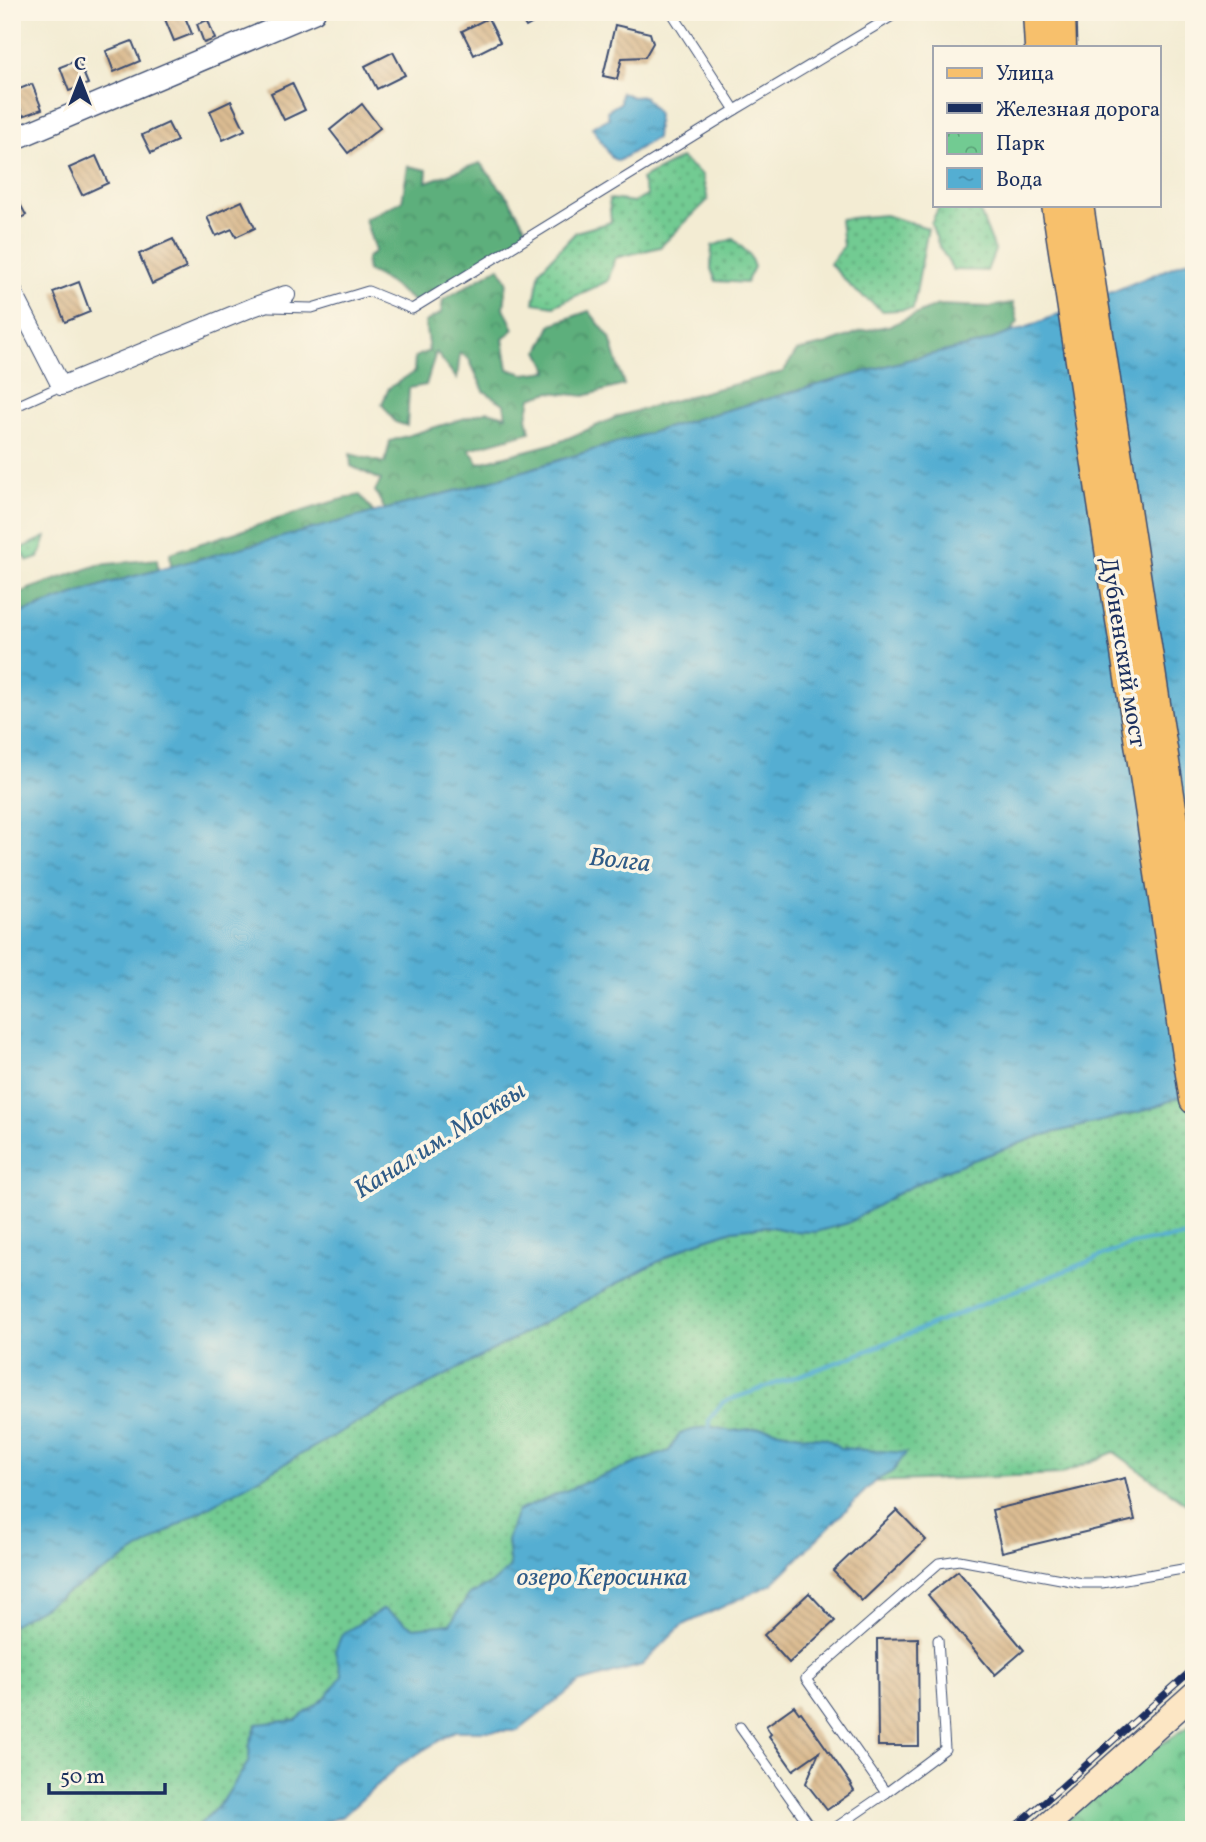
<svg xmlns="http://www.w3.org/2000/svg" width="1206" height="1842" viewBox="0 0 1206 1842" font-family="Vollkorn,serif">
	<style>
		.grass { fill: url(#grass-dots); stroke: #467d78; stroke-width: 2 }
		.forest { fill: url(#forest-crowns); stroke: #3c6f6d; stroke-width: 2 }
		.park { fill: url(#park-crowns); stroke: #467d78; stroke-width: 2 }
		.water { fill: url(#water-ripples); stroke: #386e98; stroke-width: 2 }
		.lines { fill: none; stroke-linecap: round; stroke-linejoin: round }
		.stream { stroke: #54aed2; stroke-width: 4.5 }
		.building { fill: url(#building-back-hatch) }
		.service-casing { stroke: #3b4b70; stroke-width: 11 }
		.minor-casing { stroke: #3b4b70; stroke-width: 20 }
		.tertiary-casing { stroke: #3b4b70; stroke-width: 24 }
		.secondary-casing { stroke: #3b4b70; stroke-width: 27 }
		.primary-casing { stroke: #3b4b70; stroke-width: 31 }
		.service { stroke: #fff; stroke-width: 9 }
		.minor { stroke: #fff; stroke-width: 18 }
		.tertiary { stroke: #fff; stroke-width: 21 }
		.secondary { stroke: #fce6c4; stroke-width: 24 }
		.primary { stroke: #f7c06c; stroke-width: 28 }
		.rail-casing { stroke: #1b2f5e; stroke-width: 7 }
		.rail { stroke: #fcf5e5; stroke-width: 4.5; stroke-dasharray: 13; stroke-linecap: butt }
		.labels { text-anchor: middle; stroke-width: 7; stroke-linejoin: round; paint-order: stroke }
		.street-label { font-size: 24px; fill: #1b2f5e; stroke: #fcf5e5 }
		.water-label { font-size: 26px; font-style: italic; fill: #2f5b87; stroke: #fcf5e5 }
	</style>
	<defs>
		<pattern id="grass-dots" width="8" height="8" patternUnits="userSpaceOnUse" patternTransform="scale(1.75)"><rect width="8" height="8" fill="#72cb92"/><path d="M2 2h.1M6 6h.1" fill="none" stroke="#5da57a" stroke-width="1.8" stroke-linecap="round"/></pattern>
		<pattern id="forest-crowns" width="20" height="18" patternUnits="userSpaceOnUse" patternTransform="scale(1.75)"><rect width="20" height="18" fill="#5daf7c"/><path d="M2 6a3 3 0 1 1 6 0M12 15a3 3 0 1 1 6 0" fill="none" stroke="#4c8f69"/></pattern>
		<pattern id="park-crowns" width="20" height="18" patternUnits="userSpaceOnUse" patternTransform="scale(1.75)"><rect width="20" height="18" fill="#72cb92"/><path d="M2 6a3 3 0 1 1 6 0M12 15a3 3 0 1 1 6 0" fill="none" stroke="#5da57a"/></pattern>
		<pattern id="water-ripples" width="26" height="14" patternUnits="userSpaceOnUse" patternTransform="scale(1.75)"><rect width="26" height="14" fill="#54aed2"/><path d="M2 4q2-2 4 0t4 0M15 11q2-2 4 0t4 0" fill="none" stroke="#458eae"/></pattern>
		<pattern id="building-back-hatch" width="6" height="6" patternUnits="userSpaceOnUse" patternTransform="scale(1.75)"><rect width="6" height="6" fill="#dbbc92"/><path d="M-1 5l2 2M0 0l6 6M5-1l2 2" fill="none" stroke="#bba280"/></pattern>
	</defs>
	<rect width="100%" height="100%" fill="#fcf5e5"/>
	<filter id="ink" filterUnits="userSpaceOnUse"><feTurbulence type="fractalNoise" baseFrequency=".0143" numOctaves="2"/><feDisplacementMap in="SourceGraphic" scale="14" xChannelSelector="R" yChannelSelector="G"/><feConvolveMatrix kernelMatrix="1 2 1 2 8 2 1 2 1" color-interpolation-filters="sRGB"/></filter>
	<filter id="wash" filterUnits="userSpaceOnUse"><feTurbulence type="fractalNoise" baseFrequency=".00686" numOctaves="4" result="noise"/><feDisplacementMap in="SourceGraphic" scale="28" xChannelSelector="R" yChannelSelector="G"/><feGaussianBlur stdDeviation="1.57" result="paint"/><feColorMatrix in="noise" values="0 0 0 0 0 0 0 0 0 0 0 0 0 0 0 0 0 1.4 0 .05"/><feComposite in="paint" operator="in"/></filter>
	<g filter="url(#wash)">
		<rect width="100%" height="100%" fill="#f3ecd3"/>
		<g class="grass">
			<polygon points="681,158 702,175 708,200 660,247 615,258 608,281 554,306 534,303 540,270 576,232 611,222 609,199 634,202 647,196 641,179"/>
			<polygon points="940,205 971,205 978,207 995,250 987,271 953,270 939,246 931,223"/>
			<polygon points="885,215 928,228 913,309 883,311 853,289 830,264 843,246 840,219"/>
			<polygon points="733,239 749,254 754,267 746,283 716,281 711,269 712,246"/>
			<polygon points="46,537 39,558 28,561 20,549"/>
			<polygon points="1194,1091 1194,1509 1114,1452 1061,1474 874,1482 893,1471 905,1453 840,1448 826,1438 810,1437 770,1429 762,1428 731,1431 709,1426 669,1451 589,1481 507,1540 511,1567 494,1582 469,1595 450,1624 414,1628 383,1609 335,1651 343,1676 325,1698 296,1720 257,1724 250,1743 249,1761 223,1801 194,1830 12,1830 12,1625 115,1565 189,1518 351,1426 691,1244 733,1230 766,1226 791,1231 816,1232 848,1223 902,1191 946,1170 1040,1136 1147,1110"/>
		</g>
		<g class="forest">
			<polygon points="480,163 510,200 528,232 416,303 388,282 367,271 366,259 375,251 365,219 402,201 408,166 427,170 426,182"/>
			<polygon points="499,267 507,281 504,308 514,329 503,339 508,369 524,374 549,371 539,351 552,324 589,311 610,338 624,385 584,396 550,392 531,398 527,417 530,432 469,449 479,463 559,442 619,416 704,392 783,372 797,351 827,344 862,331 892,325 938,305 990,307 1013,303 1018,322 1010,333 979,344 911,359 699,418 477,485 385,510 375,491 381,480 351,466 350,454 385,463 390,441 488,411 506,416 504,404 484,391 469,359 460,353 457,379 436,352 426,385 409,388 407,426 395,422 382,404 389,388 414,372 415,357 429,351 425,322 441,313 443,300"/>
			<polygon points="360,495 374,513 171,567 170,553 335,501"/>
			<polygon points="157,559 158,570 109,583 12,616 12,599 29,589 98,565"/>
		</g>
		<polygon class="park" points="1194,1723 1194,1830 1056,1830 1124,1768"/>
		<g class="water">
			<polygon points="621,92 632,97 644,96 658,114 656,138 618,161 612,158 592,127 609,118 607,111 620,103"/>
			<polygon points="1194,258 1194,1091 1147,1110 1040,1136 946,1170 902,1191 848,1223 816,1232 791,1231 766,1226 733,1230 691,1244 351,1426 189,1518 115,1565 12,1625 12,616 109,583 477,485 699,418 911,359 979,344 1030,326"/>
			<polygon points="709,1426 731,1431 762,1428 770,1429 810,1437 826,1438 840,1448 906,1453 893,1471 874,1482 772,1584 681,1626 642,1665 579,1683 518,1731 455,1731 401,1764 343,1816 303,1830 194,1830 223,1801 249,1761 250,1743 257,1724 296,1720 325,1698 342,1676 335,1651 342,1634 383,1609 414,1628 450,1624 469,1595 494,1582 510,1567 507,1540 517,1511 589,1481 669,1451 680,1433"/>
		</g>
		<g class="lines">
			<polyline class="stream" points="709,1426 709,1420 723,1402 849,1358 1129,1245 1147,1241 1194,1236"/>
		</g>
		<g id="blocks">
			<g class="building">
				<polygon points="162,12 183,12 192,34 174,41"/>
				<polygon points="517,12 553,12 526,27"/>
				<polygon points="488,18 500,42 474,55 462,31"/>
				<polygon points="208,20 215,39 204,43 197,24"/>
				<polygon points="615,25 650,33 653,43 645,57 622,58 617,79 603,76"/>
				<polygon points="132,41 140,61 114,72 106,51"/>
				<polygon points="393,52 405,75 377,89 365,66"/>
				<polygon points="78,60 88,84 69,91 60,67"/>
				<polygon points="292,83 305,110 284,120 271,93"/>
				<polygon points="32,84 42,109 23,116 14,91"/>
				<polygon points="231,101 245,130 223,140 210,111"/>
				<polygon points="362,104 380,128 348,153 330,130"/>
				<polygon points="168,123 177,141 151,153 142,135"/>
				<polygon points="96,156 108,183 82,195 69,168"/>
				<polygon points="12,189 26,215 12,223"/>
				<polygon points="242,201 255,228 236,237 232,229 216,236 207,217"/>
				<polygon points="173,239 186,268 152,284 139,254"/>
				<polygon points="79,282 90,312 65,322 53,292"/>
				<polygon points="1125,1478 1135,1520 1002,1552 992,1510"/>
				<polygon points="897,1510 926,1540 862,1601 833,1571"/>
				<polygon points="958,1571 1024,1650 995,1675 928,1595"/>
				<polygon points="809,1593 835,1621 789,1663 764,1635"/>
				<polygon points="918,1638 919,1746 878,1746 877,1639"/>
				<polygon points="794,1706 799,1713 801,1712 852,1785 851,1786 854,1791 827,1810 806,1783 819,1752 793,1770 769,1736 771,1734 766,1726"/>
			</g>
		</g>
	</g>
	<g filter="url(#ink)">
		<use href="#blocks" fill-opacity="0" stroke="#3b4b70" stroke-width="2"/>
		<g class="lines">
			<g class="service-casing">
				<g id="service">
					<polyline points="674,16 735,110"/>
					<polyline points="269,307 312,308 368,291 412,309 735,110 899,12"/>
					<polyline points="12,408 61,386"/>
					<polyline points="740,1727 813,1830"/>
					<polyline points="886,1793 945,1749 938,1640"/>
					<polyline points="832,1830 886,1793 806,1679 939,1563 959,1560 1082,1583 1102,1583 1194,1567"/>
				</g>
			</g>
			<g class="minor-casing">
				<polyline id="minor" points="12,290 61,386 253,307 286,295"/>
			</g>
			<g class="tertiary-casing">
				<polyline id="tertiary" points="12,140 314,12"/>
			</g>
			<g class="secondary-casing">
				<polyline id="secondary" points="1042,1830 1194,1694"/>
			</g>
			<g class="primary-casing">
				<g id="primary">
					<polyline points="1037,12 1039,47"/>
					<polyline points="1061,12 1062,47"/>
					<polyline points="1056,205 1194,1100"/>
					<polyline points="1079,205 1194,950"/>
				</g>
			</g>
			<use href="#service" class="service"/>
			<use href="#minor" class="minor"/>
			<use href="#tertiary" class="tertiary"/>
			<use href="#secondary" class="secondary"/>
			<use href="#primary" class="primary"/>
			<g class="rail-casing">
				<polyline id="rail" points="1011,1830 1058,1790 1194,1668"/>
			</g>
			<use href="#rail" class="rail"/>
		</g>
	</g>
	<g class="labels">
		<g class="street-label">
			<text transform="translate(1124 652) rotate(81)" y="8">Дубненский мост</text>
		</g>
		<g class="water-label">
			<text transform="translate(620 859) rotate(6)" y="9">Волга</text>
			<text transform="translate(439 1139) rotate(-32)" y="9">Канал им. Москвы</text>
			<text x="602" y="1585">озеро Керосинка</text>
		</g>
	</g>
	<rect width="1206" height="1842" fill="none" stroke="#fcf5e5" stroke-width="42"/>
	<rect x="933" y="46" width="228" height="161" fill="#fcf5e5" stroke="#a2a6af" stroke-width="2"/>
	<rect x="947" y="68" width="35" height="10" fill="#f7c06c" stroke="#a2a6af" stroke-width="2"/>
	<text x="996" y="80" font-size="21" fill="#1b2f5e">Улица</text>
	<rect x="947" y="103" width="35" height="10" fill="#1b2f5e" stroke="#a2a6af" stroke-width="2"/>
	<text x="996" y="116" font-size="21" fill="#1b2f5e">Железная дорога</text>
	<rect x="947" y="133" width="35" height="21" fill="url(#park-crowns)" stroke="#a2a6af" stroke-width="2"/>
	<text x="996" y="150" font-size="21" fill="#1b2f5e">Парк</text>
	<rect x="947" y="168" width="35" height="21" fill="url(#water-ripples)" stroke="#a2a6af" stroke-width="2"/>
	<text x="996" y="186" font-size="21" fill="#1b2f5e">Вода</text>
	<g transform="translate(80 80)" stroke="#fcf5e5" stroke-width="5" paint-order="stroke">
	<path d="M0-5L12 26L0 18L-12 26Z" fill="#1b2f5e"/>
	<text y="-10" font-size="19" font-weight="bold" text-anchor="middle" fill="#1b2f5e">С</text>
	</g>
	<path d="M49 1783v10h116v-10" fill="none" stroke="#1b2f5e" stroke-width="3.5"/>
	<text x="60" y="1783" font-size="21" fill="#1b2f5e" stroke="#fcf5e5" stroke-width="5" paint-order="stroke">50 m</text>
</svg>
